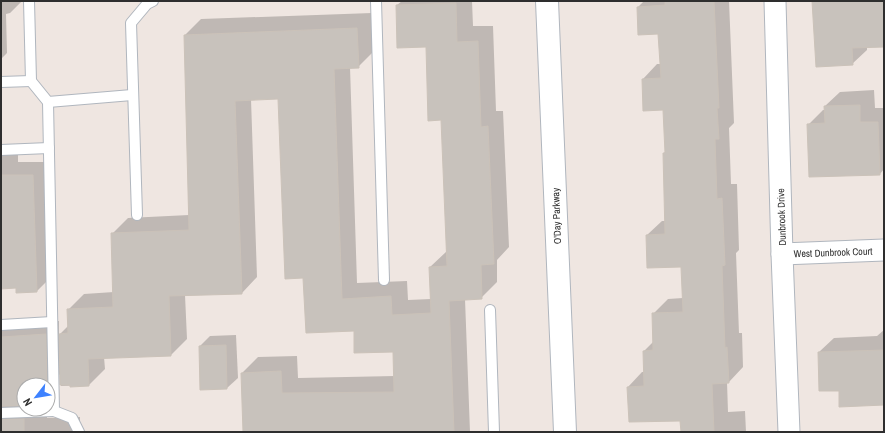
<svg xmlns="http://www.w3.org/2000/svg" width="885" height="433" viewBox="0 0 885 433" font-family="'Archivo Narrow',sans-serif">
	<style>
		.shadow { fill: #0003 }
		.building { fill: #c8c2bc; stroke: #cbc2b9 }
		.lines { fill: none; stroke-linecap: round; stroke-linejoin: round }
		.service-casing { stroke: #b0b6be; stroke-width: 12 }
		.minor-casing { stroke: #b0b6be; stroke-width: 23 }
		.tertiary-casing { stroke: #b0b6be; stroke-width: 24 }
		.service { stroke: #fff; stroke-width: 10 }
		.minor { stroke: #fff; stroke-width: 21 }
		.tertiary { stroke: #fff; stroke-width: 22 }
		.labels { text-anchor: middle; stroke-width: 3.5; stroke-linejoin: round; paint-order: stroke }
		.street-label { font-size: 10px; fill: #2e2e2e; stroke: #fff }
	</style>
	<rect width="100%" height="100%" fill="#efe6e1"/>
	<g class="shadow">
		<polygon points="1,1 22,1 10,13 6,14 7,53 1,59"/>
		<polygon points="402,1 472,1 473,26 493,26 496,111 503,111 509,247 497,260 497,282 481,298 465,299 470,432 244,432 242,373 258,357 297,356 298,378 395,376 394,351 355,330 304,277 279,98 251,99 257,277 242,293 185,295 187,339 171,355 104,357 105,369 89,385 61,386 61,373 48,386 24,385 24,409 47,409 47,418 80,417 80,432 1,432 1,325 59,321 59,335 68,326 68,310 84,294 114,292 112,234 128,218 189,215 185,35 201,19 372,13 374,51 358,67 350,67 357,283 407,281 408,300 431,299 430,267 447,251 442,119 427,46 397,5"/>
		<polygon points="644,1 729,1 734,123 729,128 731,184 737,184 739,250 736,253 739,333 742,333 743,367 729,382 727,382 728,412 745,411 746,432 682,432 681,420 628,387 642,372 644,372 644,351 654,341 653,314 668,299 683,298 682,266 647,235 662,221 666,221 664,153 666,151 664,109 643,79 657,64 661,64 659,33 638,7"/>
		<polygon points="813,1 884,1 884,46 867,47 867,50 852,64"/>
		<polygon points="874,90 875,108 884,108 884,169 880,174 808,125 823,110 825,110 825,106 840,92"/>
		<polygon points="1,151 18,151 18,162 46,162 50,278 37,291 17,287 1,288"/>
		<polygon points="884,330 884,404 840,390 819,352 834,338 877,336"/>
		<polygon points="236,335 238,378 227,388 201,389 200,346 210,336"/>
	</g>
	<g class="building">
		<polygon points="665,1 714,1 719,108 717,108 719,139 715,139 717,199 722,198 725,265 722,266 725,348 727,347 729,383 712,384 714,432 681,432 680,421 629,422 627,387 644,386 643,351 653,350 652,313 683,312 681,267 647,268 646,235 665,234 663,153 665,153 663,110 643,111 642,79 661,78 658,34 638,35 637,7 665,5"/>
		<polygon points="812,1 884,1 884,47 852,48 853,65 816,67"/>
		<polygon points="456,3 457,42 478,41 481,127 488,126 494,264 481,265 482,299 449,301 454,432 243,432 241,373 281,371 282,393 394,392 393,352 354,353 354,331 306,333 303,278 285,279 278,99 235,101 242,294 169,296 171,356 88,359 89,386 70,387 70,385 60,385 59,334 68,333 67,309 113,307 111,233 189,230 184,35 357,28 359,68 334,69 342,299 391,296 392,315 431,313 429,267 447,266 441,120 428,121 426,47 397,48 396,5"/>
		<polygon points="860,105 860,122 878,122 880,175 809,177 807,124 825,123 824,106"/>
		<polygon points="1,175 33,175 37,292 16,293 16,288 1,289"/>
		<polygon points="46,334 47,385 24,385 24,406 1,406 1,337"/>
		<polygon points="226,345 227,389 200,390 199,346"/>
		<polygon points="884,350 884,405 839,407 839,391 819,391 818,352"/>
		<rect x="1" y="419" width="23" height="13"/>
	</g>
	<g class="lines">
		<g class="service-casing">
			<g id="service">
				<polyline points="29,1 31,81 48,102 54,411 72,418 79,432"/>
				<polyline points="376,1 384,280"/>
				<polyline points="1,82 31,81"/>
				<polyline points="48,102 132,95"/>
				<polyline points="1,150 49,148"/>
				<polyline points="137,215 131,23 147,4 153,1"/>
				<polyline points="490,310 494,432"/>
				<polyline points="1,325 52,322"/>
				<polyline points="1,413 54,411"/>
			</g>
		</g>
		<g class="minor-casing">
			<g id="minor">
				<polyline points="775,1 782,254 789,432"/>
				<polyline points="782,254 884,250"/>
			</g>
		</g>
		<g class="tertiary-casing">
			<polyline id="tertiary" points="547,1 565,432"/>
		</g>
		<use href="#service" class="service"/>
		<use href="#minor" class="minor"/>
		<use href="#tertiary" class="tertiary"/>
	</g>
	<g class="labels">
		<g class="street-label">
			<text transform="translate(556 216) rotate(-92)" y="4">O'Day Parkway</text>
			<text transform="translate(781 217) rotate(-92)" y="4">Dunbrook Drive</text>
			<text transform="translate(833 252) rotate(-2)" y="4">West Dunbrook Court</text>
		</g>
	</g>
	<rect width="885" height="433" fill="none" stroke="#2e2e2e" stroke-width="4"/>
	<g transform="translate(36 397) rotate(239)"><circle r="19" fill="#ffffff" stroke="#ababab"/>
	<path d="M0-3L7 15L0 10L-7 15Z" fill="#3e82ff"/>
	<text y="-6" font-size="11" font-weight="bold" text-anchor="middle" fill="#2e2e2e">N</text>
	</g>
</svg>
